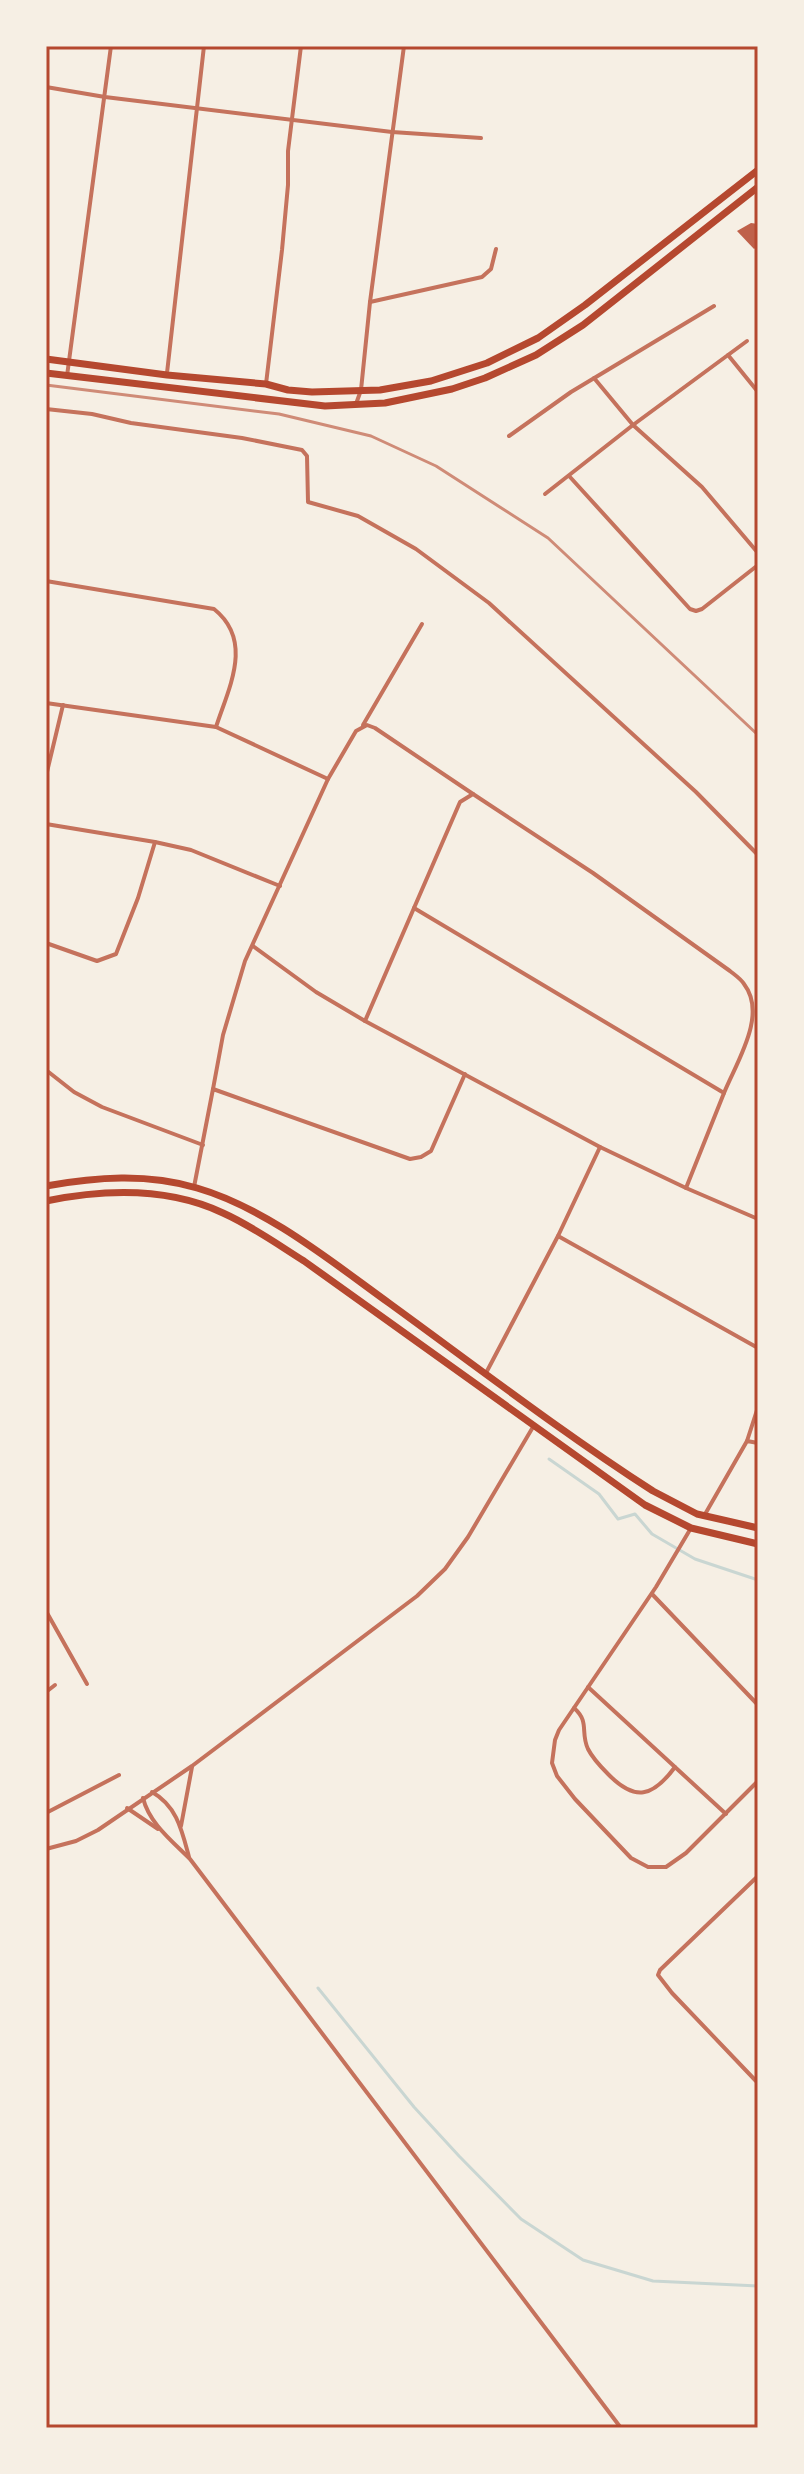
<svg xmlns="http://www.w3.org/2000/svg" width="804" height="2474" viewBox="0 0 804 2474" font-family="'Noto Sans',sans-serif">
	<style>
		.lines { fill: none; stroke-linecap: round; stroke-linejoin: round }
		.stream { stroke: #c9d6d2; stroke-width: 3 }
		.building { fill: #bf614a }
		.minor { stroke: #c5725c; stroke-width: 4 }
		.primary { stroke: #b5482f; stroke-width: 7 }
		.trunk { stroke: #b5482f; stroke-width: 7 }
		.rail { stroke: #cf8b77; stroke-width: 3 }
		.neatline { fill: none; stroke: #b5482f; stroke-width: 3 }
	</style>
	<rect width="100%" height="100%" fill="#f6efe4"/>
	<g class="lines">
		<g class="stream">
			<polyline points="549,1459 599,1494 618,1519 635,1514 652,1534 695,1559 758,1580"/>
			<polyline points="318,1988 414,2107 459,2156 521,2219 583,2260 653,2281 758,2286"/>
		</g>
	</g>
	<polygon class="building" points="751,223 758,224 758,246 754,249 737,231"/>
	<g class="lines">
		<g class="minor">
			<polyline points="46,87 105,97 392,132 481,138"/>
			<polyline points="370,302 482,277 491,269 496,249"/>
			<polyline points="728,355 758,392"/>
			<polyline points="167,373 204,46"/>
			<polyline points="67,376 111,46"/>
			<polyline points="594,378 633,425 702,487 758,553"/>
			<polyline points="266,384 282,250 288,185 288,151 301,46"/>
			<polyline points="356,404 361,390 370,302 404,46"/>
			<polyline points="46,409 92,414 131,423 242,438 302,450 307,456 308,502 358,516 416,549 489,603 696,792 758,855"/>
			<polyline points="509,436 571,392 714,306"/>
			<polyline points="570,477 690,609 696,611 702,609 758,565"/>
			<polyline points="545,494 633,425 747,341"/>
			<path d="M46,581l168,28c40,32 15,78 2,118"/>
			<polyline points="46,703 216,727 328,779"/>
			<polyline points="363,725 422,624"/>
			<polyline points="46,776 63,705"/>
			<polyline points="46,824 155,842 138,898 116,954 97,961 46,943"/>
			<polyline points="155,842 191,850 280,886"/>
			<path d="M414,908l46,-106 13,-8 120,79 137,98c5,4 11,8 14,13 24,31 -8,79 -20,109"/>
			<polyline points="253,946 316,992 365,1021"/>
			<polyline points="46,1070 74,1092 102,1107 203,1145"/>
			<polyline points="213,1089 223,1035 245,961 328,779 356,731 367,725 375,728 473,794"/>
			<polyline points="600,1147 365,1021 414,908 724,1093 686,1188"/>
			<polyline points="194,1187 213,1089 410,1159 421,1157 431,1151 465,1074"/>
			<polyline points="558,1236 600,1147 686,1188 758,1219"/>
			<polyline points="486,1373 558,1236 758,1348"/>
			<polyline points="747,1441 758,1407"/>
			<polyline points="704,1516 747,1441 758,1443"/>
			<polyline points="691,1528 656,1587 559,1730 555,1740 552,1763 557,1776 575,1799 631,1858 648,1867 666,1867 686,1853 758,1781"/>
			<polyline points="652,1594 758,1705"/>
			<polyline points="46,1611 87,1684"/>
			<polyline points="588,1687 726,1814"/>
			<polyline points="46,1692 55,1685"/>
			<path d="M574,1708c16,14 6,24 14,41 5,10 12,17 20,25 27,28 45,23 67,-7"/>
			<path d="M152,1792c25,14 30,39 37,65"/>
			<path d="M143,1798c6,25 29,43 47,61l431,569"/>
			<polyline points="127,1808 158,1829"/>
			<polyline points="46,1813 119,1775"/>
			<polyline points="181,1826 192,1767"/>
			<polyline points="46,1849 76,1841 98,1830 192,1766 417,1596 445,1569 468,1537 533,1427"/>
			<polyline points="756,2081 672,1993 658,1975 660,1970 758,1876"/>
		</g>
		<g class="primary">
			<path d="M46,1186c50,-9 101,-13 151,2 69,20 135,74 192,115 88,64 174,130 264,188l44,23 61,14"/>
			<path d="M46,1201c59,-12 122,-14 177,12 29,13 54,31 81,48l341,244 46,23 67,16"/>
		</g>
		<g class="trunk">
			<polyline points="46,359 167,375 266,384 288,390 312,392 380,390 431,381 487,363 538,338 585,305 758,170"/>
			<polyline points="46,373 325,406 385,403 452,389 485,378 536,355 583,325 758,187"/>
		</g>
		<polyline class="rail" points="46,385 279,414 371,436 436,466 548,538 758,735"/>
	</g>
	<rect width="804" height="2474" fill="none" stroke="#f6efe4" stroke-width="96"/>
	<rect x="48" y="48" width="708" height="2378" class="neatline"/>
</svg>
